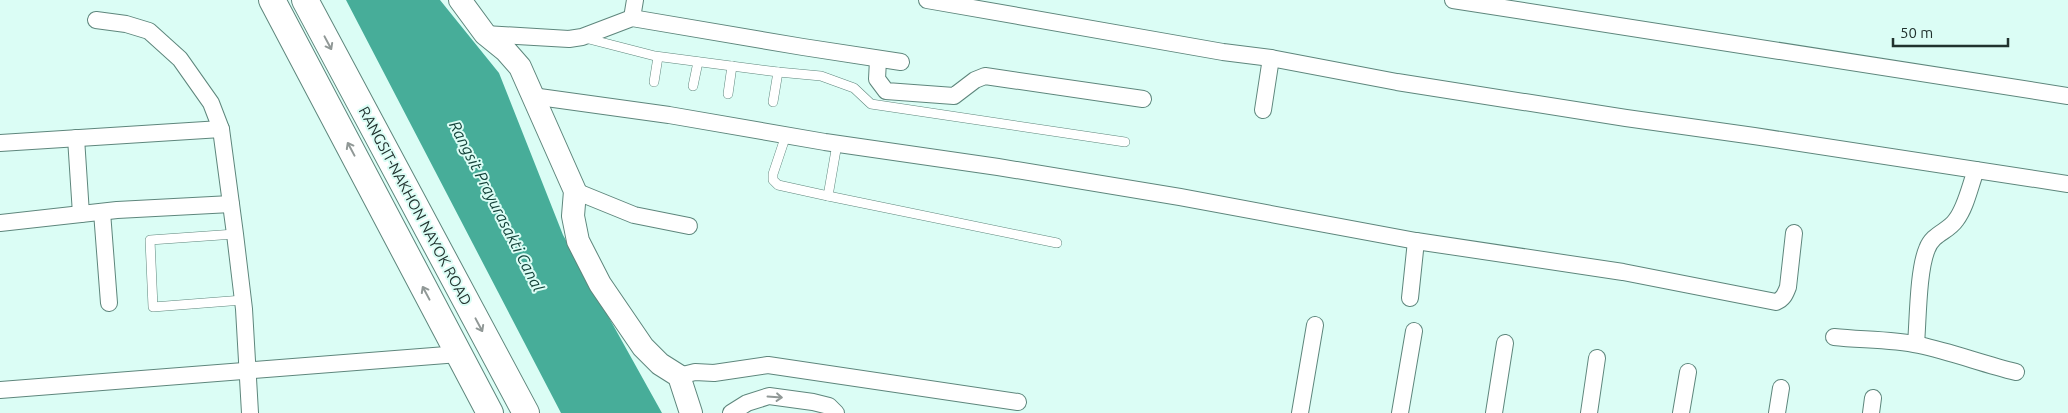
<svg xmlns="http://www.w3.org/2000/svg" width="2068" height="413" viewBox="0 0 2068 413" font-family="Ubuntu,sans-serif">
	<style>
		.water { fill: #47ad99 }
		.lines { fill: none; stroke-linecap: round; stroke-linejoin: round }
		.lane-casing { stroke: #5e867c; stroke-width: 10 }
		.street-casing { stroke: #5e867c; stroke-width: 18 }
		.secondary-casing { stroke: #5e867c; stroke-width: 24 }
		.primary-casing { stroke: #5e867c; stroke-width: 28 }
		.lane { stroke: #fff; stroke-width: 9 }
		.street { stroke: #fff; stroke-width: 16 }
		.secondary { stroke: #fff; stroke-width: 22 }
		.primary { stroke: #fff; stroke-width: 26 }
		.oneway { stroke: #909896 }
		.labels { text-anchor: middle; stroke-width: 4; stroke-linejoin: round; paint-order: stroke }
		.street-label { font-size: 15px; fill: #21322e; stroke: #dbfdf5 }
		.water-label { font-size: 16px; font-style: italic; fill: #15433a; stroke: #dbfdf5 }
	</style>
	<rect width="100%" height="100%" fill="#dbfdf5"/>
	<polygon class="water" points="346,0 440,0 499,73 563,235 662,413 561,413"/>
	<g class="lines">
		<g class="lane-casing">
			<g id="lane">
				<polyline points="585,38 655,56 778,72 773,102"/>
				<polyline points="778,72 821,76 854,88 871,104 1125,142"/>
				<polyline points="654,82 658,57"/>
				<polyline points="693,86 698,62"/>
				<polyline points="728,94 732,66"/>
				<polyline points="786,135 773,174 773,180 778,185 828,196 837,144"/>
				<polyline points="828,196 1057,243"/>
				<polyline points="235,234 150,240 153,307 243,300"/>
			</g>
		</g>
		<g class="street-casing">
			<g id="street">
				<polyline points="927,0 1223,52 1271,58 1397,82 1626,118 1754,136 2068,184"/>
				<polyline points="1453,0 2068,96"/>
				<polyline points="632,18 635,0"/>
				<polyline points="96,20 126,24 149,31 180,59 211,103 221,129 235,234 244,309 250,413"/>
				<polyline points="485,34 569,39 582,37 632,18 803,47 901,62"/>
				<polyline points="878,60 877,79 886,91 954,96 975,80 985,76 1143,99"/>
				<path d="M532,96l137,19 156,27 173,25 182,30 236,44 207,31 153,30c7,-3 9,-7 12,-15l6,-54"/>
				<polyline points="1263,110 1271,58"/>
				<polyline points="76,138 81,214"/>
				<polyline points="0,143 221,129"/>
				<polyline points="575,191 634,215 689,226"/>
				<polyline points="102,212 109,303"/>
				<polyline points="0,223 117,210 231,204"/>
				<polyline points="1410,298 1416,241"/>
				<path d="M1834,337c27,3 58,2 85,8 33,7 64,19 97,27"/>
				<path d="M1916,344c2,-24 2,-74 11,-95 6,-16 21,-17 29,-29 10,-13 14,-34 20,-50"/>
				<polyline points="679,376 695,372 714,373 768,365 1018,402"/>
				<polyline points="0,390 459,354"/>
				<polyline points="731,413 747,403 769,396 813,402 829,406 836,413"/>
				<polyline points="1300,413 1315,325"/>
				<polyline points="1400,413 1414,331"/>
				<polyline points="1494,413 1505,343"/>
				<polyline points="1589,413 1597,358"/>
				<polyline points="1681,413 1688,372"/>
				<polyline points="1777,413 1781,388"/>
				<polyline points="1871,413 1873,398"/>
			</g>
		</g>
		<g class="secondary-casing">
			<polyline id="secondary" points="460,0 485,34 506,51 520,67 575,191 573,216 578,241 600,284 643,347 660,364 679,376 691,413"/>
		</g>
		<g class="primary-casing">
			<g id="primary">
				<polyline points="272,0 490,413"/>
				<polyline points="305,0 526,413"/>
			</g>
		</g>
		<use href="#lane" class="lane"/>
		<use href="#street" class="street"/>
		<use href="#secondary" class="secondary"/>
		<use href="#primary" class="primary"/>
	</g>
	<defs><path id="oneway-shaft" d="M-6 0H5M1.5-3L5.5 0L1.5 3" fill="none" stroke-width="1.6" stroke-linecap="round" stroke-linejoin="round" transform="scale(1.25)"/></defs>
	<g class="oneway">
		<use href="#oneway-shaft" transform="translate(328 43) rotate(62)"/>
		<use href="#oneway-shaft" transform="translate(351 149) rotate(-118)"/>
		<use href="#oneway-shaft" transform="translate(426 293) rotate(-118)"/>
		<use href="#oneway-shaft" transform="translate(479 325) rotate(62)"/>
		<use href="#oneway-shaft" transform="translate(775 397) rotate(4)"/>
	</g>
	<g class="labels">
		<g class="street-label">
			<text transform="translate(415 206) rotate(62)" y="5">RANGSIT-NAKHON NAYOK ROAD</text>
		</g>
		<g class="water-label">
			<text transform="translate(497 206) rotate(63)" y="6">Rangsit Prayurasakti Canal</text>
		</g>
	</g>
	<path d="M1893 38v8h115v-8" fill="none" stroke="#21322e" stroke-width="2.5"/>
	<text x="1900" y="38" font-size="15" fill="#21322e" stroke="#dbfdf5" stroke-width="4" paint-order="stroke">50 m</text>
</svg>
